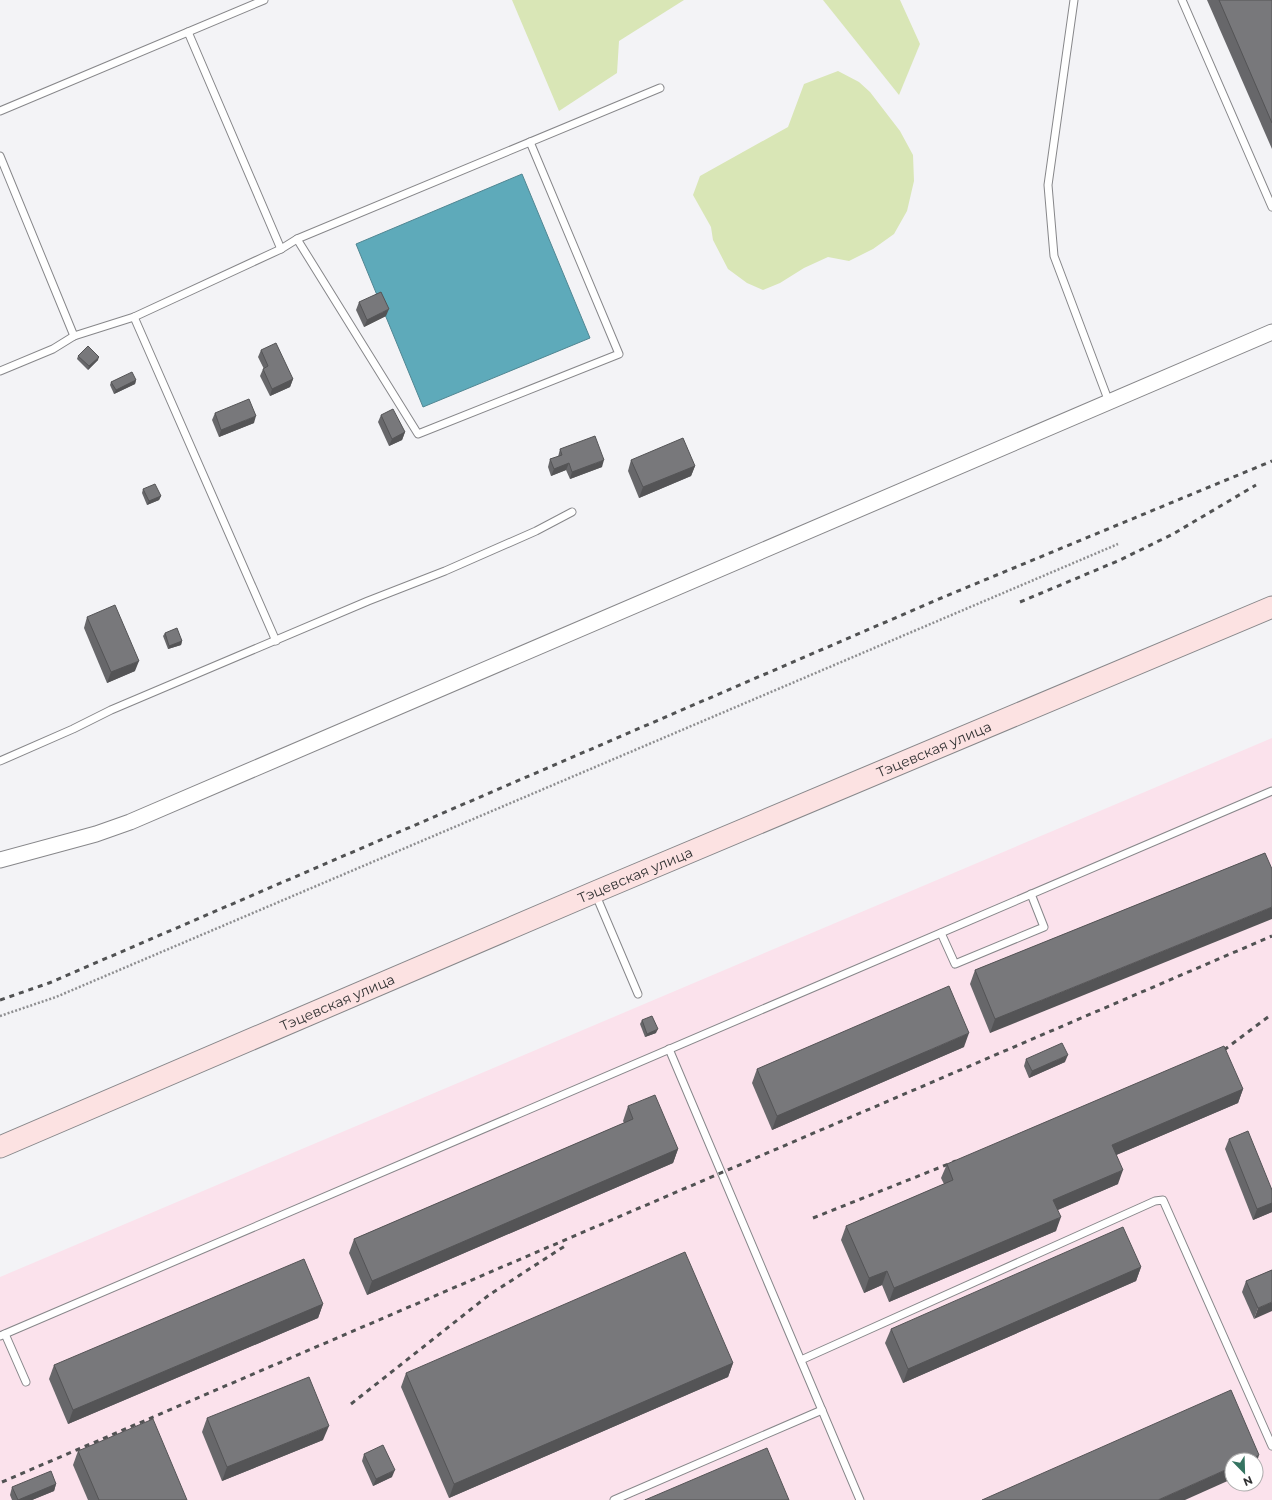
<svg xmlns="http://www.w3.org/2000/svg" width="1272" height="1500" viewBox="0 0 1272 1500" font-family="Montserrat,sans-serif">
	<style>
		.industrial { fill: #fbe2ec; fill-rule: evenodd }
		.green { fill: #d9e6b6 }
		.water { fill: #5eaaba; stroke: #508692 }
		.lines { fill: none; stroke-linecap: round; stroke-linejoin: round }
		.lane-casing { stroke: #87878a; stroke-width: 9 }
		.street-casing { stroke: #87878a; stroke-width: 17 }
		.secondary-casing { stroke: #87878a; stroke-width: 23 }
		.path { stroke: #8e8e90; stroke-width: 2.5; stroke-dasharray: 2 2; stroke-linecap: butt }
		.lane { stroke: #fff; stroke-width: 7 }
		.street { stroke: #fff; stroke-width: 15 }
		.secondary { stroke: #fce2e2; stroke-width: 21 }
		.rail { stroke: #515253; stroke-width: 3; stroke-dasharray: 5 5; stroke-linecap: butt }
		.wall { fill: #67676a }
		.shaded-wall { fill: #545456 }
		.building { fill: #78787b; stroke: #545456 }
		.labels { text-anchor: middle; stroke-width: 4; stroke-linejoin: round; paint-order: stroke }
		.street-label { font-size: 14px; fill: #313233; stroke: #fff }
	</style>
	<rect width="100%" height="100%" fill="#f3f3f6"/>
	<path class="industrial" d="M1272,738v762h-1272v-223zM1232,1460h24v24h-24z"/>
	<g class="green">
		<polygon points="512,0 684,0 619,41 617,73 559,111"/>
		<polygon points="823,0 900,0 920,44 899,95"/>
		<polygon points="838,71 859,82 870,92 900,131 913,155 914,181 907,211 894,234 873,249 849,261 828,257 804,268 780,283 763,290 747,283 728,269 713,240 711,227 693,195 700,176 788,127 804,84"/>
	</g>
	<polygon class="water" points="522,174 590,338 423,407 356,244"/>
	<g class="lines">
		<g class="lane-casing">
			<g id="lane">
				<polyline points="1074,0 1048,185 1054,256 1109,402"/>
				<polyline points="1182,0 1272,207"/>
				<polyline points="188,32 281,249"/>
				<polyline points="0,111 264,0"/>
				<polyline points="0,156 74,336"/>
				<polyline points="297,239 418,434 619,354 530,142"/>
				<polyline points="134,317 276,641"/>
				<polyline points="0,371 53,349 74,336 134,317 281,249 297,239 660,88"/>
				<polyline points="0,761 73,729 111,710 368,601 445,571 536,531 572,512"/>
				<polyline points="595,893 638,994"/>
				<polyline points="941,933 955,964 1044,927 1031,894"/>
				<polyline points="669,1049 860,1500"/>
				<polyline points="5,1334 26,1382"/>
				<polyline points="0,1336 1272,791"/>
				<polyline points="801,1360 1155,1201 1163,1200 1272,1446"/>
				<polyline points="614,1500 822,1410"/>
			</g>
		</g>
		<g class="street-casing">
			<polyline id="street" points="0,860 96,834 130,822 1272,332"/>
		</g>
		<g class="secondary-casing">
			<g id="secondary">
				<path id="s1" d="M0,1147l595,-255 677,-285"/>
			</g>
		</g>
		<polyline class="path" points="0,1016 56,997 1118,544"/>
		<use href="#lane" class="lane"/>
		<use href="#street" class="street"/>
		<use href="#secondary" class="secondary"/>
		<g class="rail">
			<polyline points="1020,602 1120,560 1173,534 1256,485"/>
			<polyline points="0,1000 49,983 946,596 1272,461"/>
			<polyline points="1216,1056 1272,1014"/>
			<polyline points="813,1218 956,1161"/>
			<polyline points="351,1404 489,1295 568,1244"/>
			<polyline points="2,1482 1272,936"/>
		</g>
	</g>
	<g class="wall">
		<polygon points="1207,0 1272,0 1272,149"/>
		<polygon points="359,302 386,316 364,327 356,310"/>
		<polygon points="261,350 293,379 290,387 270,396 260,376 263,369 264,369 258,357"/>
		<polygon points="78,356 98,360 88,370 77,359"/>
		<polygon points="136,380 135,384 114,394 110,385 111,382"/>
		<polygon points="215,413 254,423 219,437 212,420"/>
		<polygon points="381,415 405,432 402,440 389,446 378,422"/>
		<polygon points="560,449 602,467 570,479 566,470 551,476 548,467 550,459 558,457"/>
		<polygon points="631,460 695,466 691,476 639,498 628,471"/>
		<polygon points="143,489 161,496 159,500 147,505 142,493"/>
		<polygon points="87,617 135,671 107,683 84,628"/>
		<polygon points="165,633 182,641 181,645 168,649 163,636"/>
		<polygon points="1265,853 990,1033 970,984 975,970"/>
		<polygon points="642,1020 656,1033 645,1037 640,1024"/>
		<polygon points="964,1047 772,1130 752,1083 757,1069"/>
		<polygon points="1026,1059 1065,1062 1029,1078 1024,1066"/>
		<polygon points="1243,1089 1238,1103 1116,1155 1118,1184 1058,1210 1056,1231 889,1302 882,1285 864,1293 841,1240 846,1226 944,1184 941,1178 947,1164"/>
		<polygon points="628,1106 678,1149 673,1163 367,1295 349,1253 354,1239 624,1123 623,1121"/>
		<polygon points="1229,1139 1272,1190 1272,1212 1253,1220 1225,1149"/>
		<polygon points="1141,1267 1136,1281 903,1383 885,1343 891,1329"/>
		<polygon points="1272,1270 1254,1319 1242,1292 1246,1281"/>
		<polygon points="323,1304 318,1318 68,1424 49,1379 54,1365"/>
		<polygon points="733,1363 728,1377 449,1498 401,1387 406,1373"/>
		<polygon points="207,1418 323,1440 222,1481 202,1432"/>
		<polygon points="78,1451 187,1500 88,1500 73,1465"/>
		<polygon points="364,1454 392,1477 373,1486 362,1461"/>
		<polygon points="56,1484 54,1491 32,1500 12,1500 10,1495 12,1487"/>
	</g>
	<g class="shaded-wall">
		<polygon points="389,309 386,316 364,327 367,320"/>
		<polygon points="99,357 98,360 88,370 89,366"/>
		<polygon points="293,379 290,387 270,396 272,389"/>
		<polygon points="136,380 135,384 114,394 116,390"/>
		<polygon points="256,416 254,423 219,437 221,430"/>
		<polygon points="405,432 402,440 389,446 392,439"/>
		<polygon points="604,460 602,467 570,479 572,472"/>
		<polygon points="569,463 566,470 551,476 554,469"/>
		<polygon points="695,466 691,476 639,498 643,487"/>
		<polygon points="161,496 159,500 147,505 149,501"/>
		<polygon points="182,641 181,645 168,649 169,646"/>
		<polygon points="139,661 135,671 107,683 111,672"/>
		<polygon points="1272,907 1272,919 990,1033 995,1019"/>
		<polygon points="658,1029 656,1033 645,1037 647,1034"/>
		<polygon points="969,1033 964,1047 772,1130 777,1116"/>
		<polygon points="1068,1055 1065,1062 1029,1078 1032,1071"/>
		<polygon points="1243,1089 1238,1103 1107,1159 1112,1145"/>
		<polygon points="678,1149 673,1163 367,1295 372,1281"/>
		<polygon points="1123,1170 1118,1184 1048,1214 1053,1200"/>
		<polygon points="1272,1203 1272,1212 1253,1220 1257,1209"/>
		<polygon points="1061,1217 1056,1231 889,1302 894,1288"/>
		<polygon points="1141,1267 1136,1281 903,1383 908,1369"/>
		<polygon points="887,1271 882,1285 864,1293 869,1278"/>
		<polygon points="1272,1302 1272,1311 1254,1319 1258,1308"/>
		<polygon points="323,1304 318,1318 68,1424 73,1410"/>
		<polygon points="733,1363 728,1377 449,1498 454,1484"/>
		<polygon points="329,1426 323,1440 222,1481 227,1467"/>
		<polygon points="1259,1455 1256,1465 1256,1460 1249,1460"/>
		<polygon points="1232,1467 1232,1479 1185,1500 1158,1500"/>
		<polygon points="395,1470 392,1477 373,1486 376,1479"/>
		<polygon points="56,1484 54,1491 32,1500 18,1500"/>
	</g>
	<g class="building">
		<polygon points="1219,0 1272,0 1272,123"/>
		<polygon points="381,292 389,309 367,320 359,302"/>
		<polygon points="276,343 293,379 272,389 263,369 268,366 261,350"/>
		<polygon points="88,346 99,357 89,366 78,356"/>
		<polygon points="132,372 136,380 116,390 111,382"/>
		<polygon points="249,399 256,416 221,430 215,413"/>
		<polygon points="393,409 405,432 392,439 381,415"/>
		<polygon points="595,436 604,460 572,472 569,463 554,469 550,459 562,455 560,449"/>
		<polygon points="683,438 695,466 643,487 631,460"/>
		<polygon points="155,484 161,496 149,501 143,489"/>
		<polygon points="115,605 139,661 111,672 87,617"/>
		<polygon points="177,628 182,641 169,646 165,633"/>
		<polygon points="1265,853 1272,869 1272,907 995,1019 975,970"/>
		<polygon points="949,986 969,1033 777,1116 757,1069"/>
		<polygon points="652,1016 658,1029 647,1034 642,1020"/>
		<polygon points="1062,1043 1068,1055 1032,1071 1026,1059"/>
		<polygon points="1224,1046 1243,1089 1112,1145 1123,1170 1053,1200 1061,1217 894,1288 887,1271 869,1278 846,1226 953,1180 947,1164"/>
		<polygon points="655,1095 678,1149 372,1281 354,1239 633,1119 628,1106"/>
		<polygon points="1248,1131 1272,1190 1272,1203 1257,1209 1229,1139"/>
		<polygon points="1123,1227 1141,1267 908,1369 891,1329"/>
		<polygon points="685,1252 733,1363 454,1484 406,1373"/>
		<polygon points="304,1259 323,1304 73,1410 54,1365"/>
		<polygon points="1272,1270 1272,1302 1258,1308 1246,1281"/>
		<polygon points="309,1377 329,1426 227,1467 207,1418"/>
		<polygon points="1231,1390 1259,1455 1249,1460 1232,1460 1232,1467 1158,1500 982,1500"/>
		<polygon points="153,1419 187,1500 99,1500 78,1451"/>
		<polygon points="383,1445 395,1470 376,1479 364,1454"/>
		<polygon points="767,1448 789,1500 645,1500"/>
		<polygon points="51,1471 56,1484 18,1500 12,1487"/>
	</g>
	<g class="labels">
		<g class="street-label">
			<text dy="5" stroke="none"><textPath href="#s1" startOffset="1015">Тэцевская улица</textPath></text>
			<text dy="5" stroke="none"><textPath href="#s1" startOffset="691">Тэцевская улица</textPath></text>
			<text dy="5" stroke="none"><textPath href="#s1" startOffset="367">Тэцевская улица</textPath></text>
		</g>
	</g>
	<g transform="translate(1244 1472) rotate(157)"><circle r="19" fill="#ffffff" stroke="#adadad"/>
	<path d="M0-3L7 15L0 10L-7 15Z" fill="#357461"/>
	<text y="-6" font-size="11" font-weight="bold" text-anchor="middle" fill="#313233">N</text>
	</g>
</svg>
